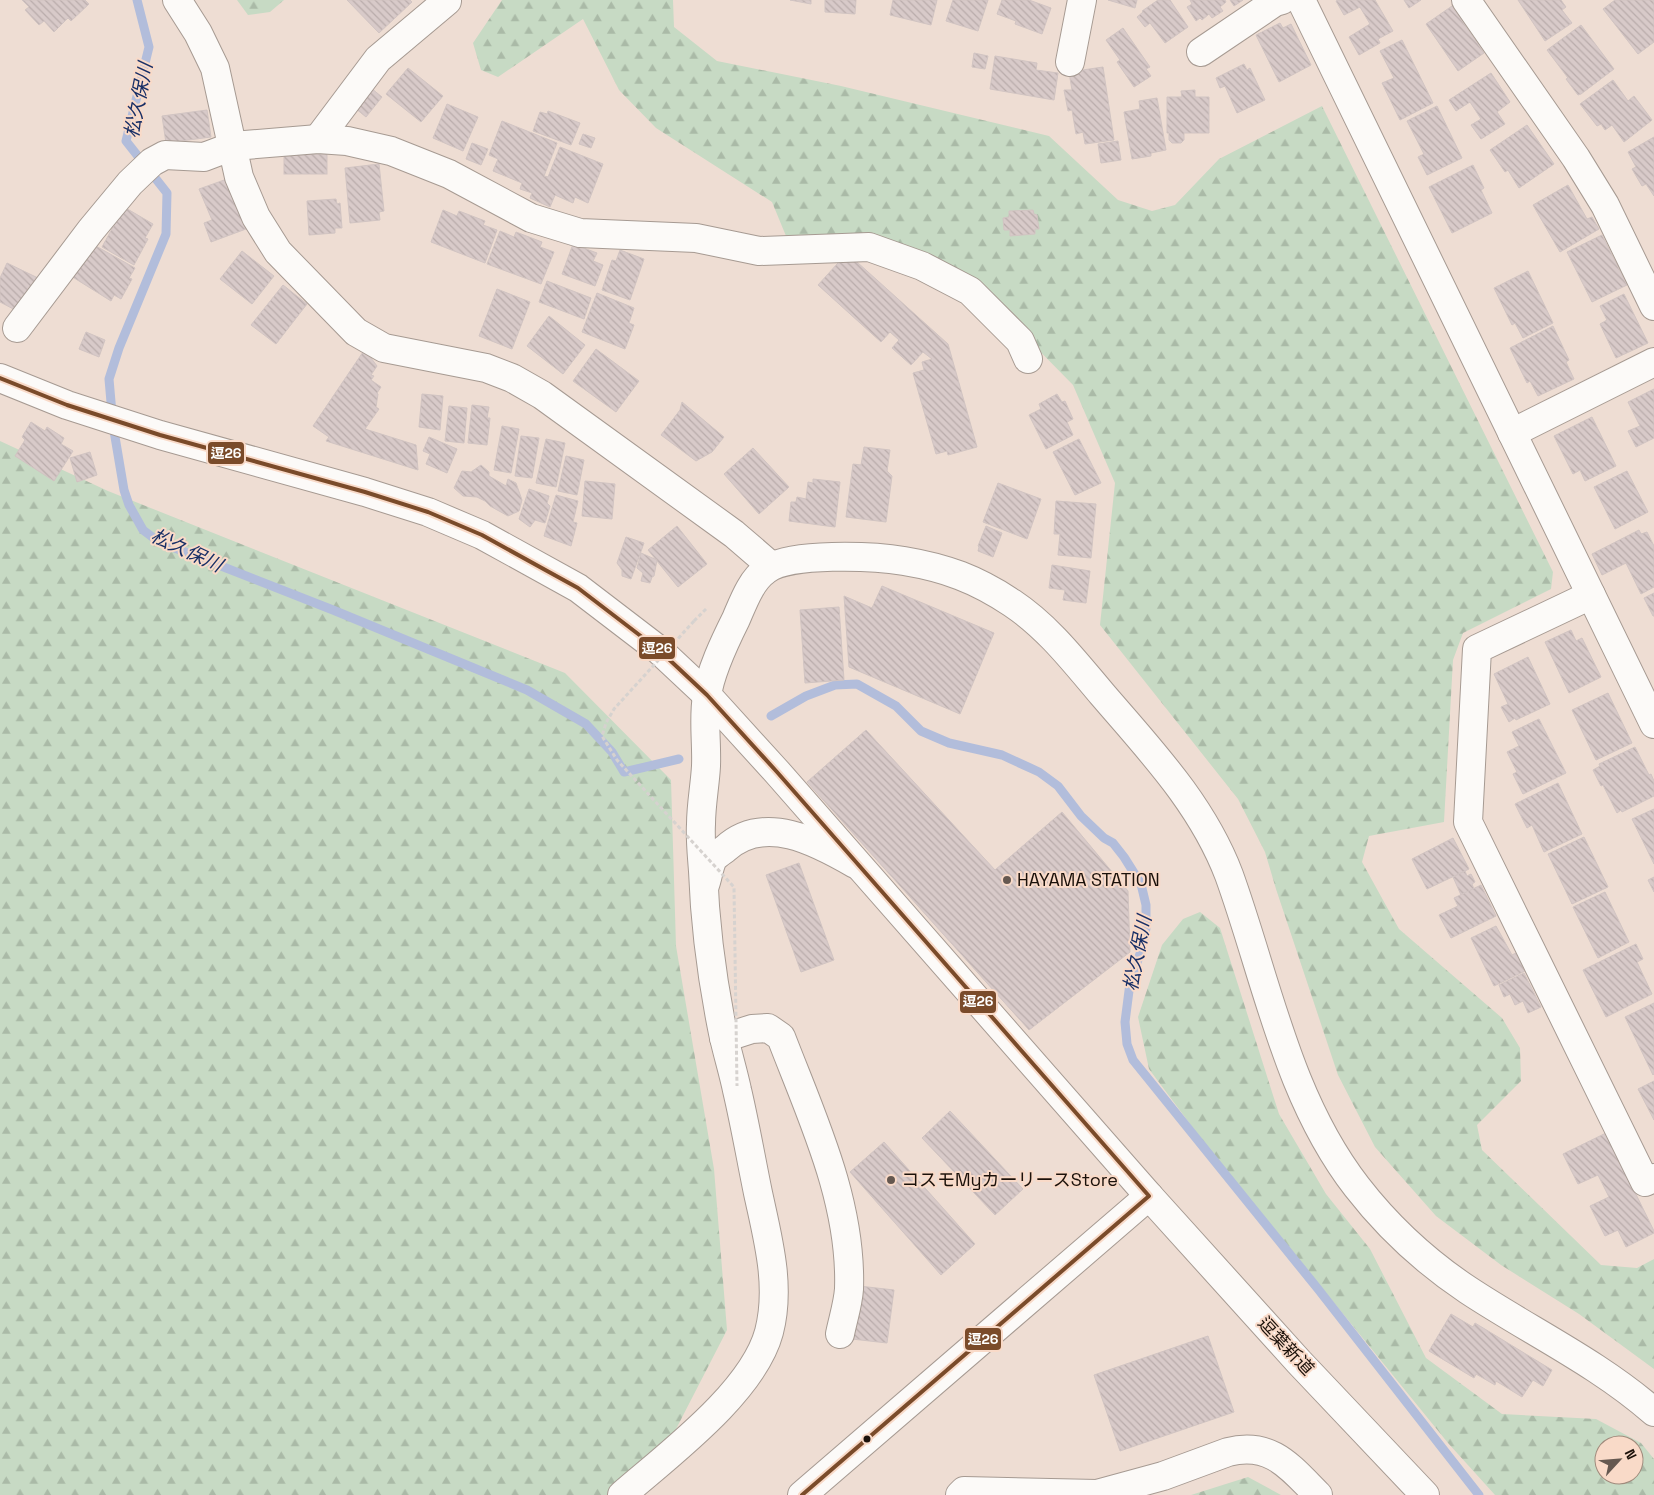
<svg xmlns="http://www.w3.org/2000/svg" width="1654" height="1495" viewBox="0 0 1654 1495" font-family="'Space Grotesk','Noto Sans JP',sans-serif">
	<style>
		.forest { fill: url(#forest-firs); fill-rule: evenodd }
		.lines { fill: none; stroke-linecap: round; stroke-linejoin: round }
		.stream { stroke: #b2bddb; stroke-width: 9 }
		.building { fill: url(#building-back-hatch); stroke: #d1c4c2 }
		.minor-casing { stroke: #a69a92; stroke-width: 30 }
		.major-casing { stroke: #a69a92; stroke-width: 30 }
		.path { stroke: #d6d2cf; stroke-width: 3; stroke-dasharray: 4 2.5; stroke-linecap: butt }
		.minor { stroke: #fcfaf8; stroke-width: 28 }
		.major { stroke: #fcfaf8; stroke-width: 28 }
		.path-bridge { stroke: #d6d2cf; stroke-width: 3; stroke-dasharray: 4 2.5; stroke-linecap: butt }
		.bus-1-casing { stroke: #f9dac8; stroke-width: 8 }
		.bus-1 { stroke: #7a4b2a; stroke-width: 4 }
		.poi-dot { fill: #655850; stroke: #f9dac8; stroke-width: 2 }
		.bus-dot { fill: #1b110a; stroke: #f9dac8; stroke-width: 2 }
		.labels { text-anchor: middle; stroke-width: 4; stroke-linejoin: round; paint-order: stroke }
		.poi-label { font-size: 18px; fill: #1b110a; stroke: #f9dac8; text-anchor: start }
		.street-label { font-size: 18px; fill: #1b110a; stroke: #f9dac8 }
		.water-label { font-size: 19px; font-style: italic; fill: #182f66; stroke: #f9dac8 }
		.line-badge { stroke: #f9dac8; stroke-width: 2 }
		.badge-label { font-size: 14px; text-anchor: middle; font-weight: bold; fill: #fff }
	</style>
	<defs>
		<pattern id="forest-firs" width="22" height="20" patternUnits="userSpaceOnUse" patternTransform="scale(1.25)"><rect width="22" height="20" fill="#c7dac4"/><path d="M5 1l3.5 6h-7zM16 11l3.5 6h-7z" fill="#aabaa7"/></pattern>
		<pattern id="building-back-hatch" width="6" height="6" patternUnits="userSpaceOnUse" patternTransform="scale(1.25)"><rect width="6" height="6" fill="#d8cac9"/><path d="M-1 5l2 2M0 0l6 6M5-1l2 2" fill="none" stroke="#b9acab"/></pattern>
	</defs>
	<rect width="100%" height="100%" fill="#eeddd3"/>
	<g class="forest">
		<polygon points="237,0 284,0 270,12 248,15"/>
		<polygon points="502,0 673,0 674,27 717,61 841,86 1049,136 1118,200 1152,211 1175,205 1219,159 1322,106 1553,572 1551,589 1463,633 1453,660 1444,822 1369,836 1362,862 1399,929 1502,1018 1520,1048 1521,1081 1477,1125 1482,1150 1601,1265 1637,1268 1654,1259 1654,1369 1579,1314 1501,1265 1436,1216 1375,1147 1338,1075 1276,889 1265,852 1238,799 1100,625 1115,483 1073,385 967,277 867,238 786,236 772,202 656,128 619,90 583,19 498,77 481,70 473,43"/>
		<polygon points="0,441 108,491 565,673 671,780 676,946 714,1169 727,1330 657,1466 609,1495 0,1495"/>
		<path d="M1200,912l20,16 59,186 47,80 44,55 56,109 76,56 94,5 45,24 13,16v36h-159l-47,-52 -243,-299 -56,-75 -11,-52 24,-72 21,-26zM1604,1445h30v30h-30z"/>
		<polygon points="1248,1477 1281,1495 1191,1495"/>
	</g>
	<g class="lines">
		<g class="stream">
			<polyline points="137,0 149,47 126,141 167,193 166,234 119,348 109,379 113,425 124,490 129,505 143,530 155,539 175,548 333,610 527,690 586,724 612,752 624,772 679,759"/>
			<polyline points="771,716 806,696 835,685 857,684 896,706 921,731 949,743 1002,755 1039,772 1058,786 1081,816 1104,838 1113,843 1124,857 1141,884 1146,905 1146,928 1142,948 1130,983 1125,1022 1127,1044 1133,1060 1318,1289 1479,1495"/>
		</g>
	</g>
	<g class="building">
		<polygon points="22,0 85,0 89,4 71,21 68,18 54,32 44,21 39,25 25,10 29,7"/>
		<polygon points="347,0 410,0 412,2 379,33"/>
		<polygon points="790,0 811,0 811,4"/>
		<polygon points="825,0 856,0 855,14 825,12"/>
		<polygon points="893,0 937,0 931,25 890,15"/>
		<polygon points="953,0 988,0 978,31 946,21"/>
		<polygon points="1002,0 1029,0 1051,8 1042,34 1015,24 1016,21 997,14"/>
		<polygon points="1108,0 1137,0 1135,8"/>
		<polygon points="1158,0 1170,0 1188,27 1165,43 1150,23 1145,27 1137,17 1143,12 1142,11"/>
		<polygon points="1190,0 1225,0 1226,2 1220,7 1223,11 1212,18 1209,14 1202,20 1200,18 1196,21 1187,7 1192,4"/>
		<polygon points="1230,0 1243,0 1234,6"/>
		<polygon points="1338,0 1375,0 1393,31 1378,39 1380,43 1359,55 1349,37 1370,24 1360,7 1344,15 1336,1"/>
		<polygon points="1404,0 1421,0 1409,8"/>
		<polygon points="1518,0 1561,0 1566,7 1562,10 1572,23 1545,41"/>
		<polygon points="1615,0 1654,0 1654,42 1638,54 1603,9"/>
		<polygon points="1452,6 1484,53 1458,71 1426,24"/>
		<polygon points="1280,23 1283,28 1291,24 1311,65 1279,82 1256,35"/>
		<polygon points="1581,25 1614,69 1581,94 1578,95 1566,79 1568,78 1547,50"/>
		<polygon points="1123,28 1150,67 1146,69 1151,76 1134,87 1117,62 1120,60 1106,40"/>
		<polygon points="1402,40 1433,103 1400,120 1382,83 1394,78 1380,51"/>
		<polygon points="974,53 988,56 985,69 972,67"/>
		<polygon points="995,56 1037,63 1036,70 1058,73 1054,100 990,89"/>
		<polygon points="1244,64 1247,70 1250,68 1265,100 1237,113 1225,86 1220,88 1216,78"/>
		<polygon points="1103,67 1114,140 1085,144 1083,132 1076,134 1072,110 1068,111 1064,90 1072,90 1069,72"/>
		<polygon points="408,68 443,96 421,122 386,94"/>
		<polygon points="1491,73 1510,102 1497,112 1505,124 1481,139 1471,125 1481,119 1470,102 1456,111 1449,100"/>
		<polygon points="1613,80 1628,101 1634,96 1652,120 1624,142 1612,125 1605,130 1601,124 1597,126 1580,104"/>
		<polygon points="371,88 382,97 366,117 355,108"/>
		<polygon points="1195,90 1195,97 1209,97 1209,133 1184,133 1184,140 1181,143 1172,143 1169,140 1169,133 1167,133 1167,97 1182,97 1181,91"/>
		<polygon points="1157,98 1166,150 1151,153 1151,156 1132,159 1124,112 1140,109 1139,101"/>
		<polygon points="447,104 478,117 463,151 433,138"/>
		<polygon points="1437,106 1462,158 1427,175 1418,157 1424,154 1407,121"/>
		<polygon points="207,110 211,137 166,143 162,116"/>
		<polygon points="548,111 580,123 571,145 533,131 540,112 547,114"/>
		<polygon points="502,121 557,143 544,176 548,177 560,147 603,164 588,203 575,197 573,203 555,195 550,207 530,198 532,193 520,189 522,183 493,171 498,159 489,155"/>
		<polygon points="1527,125 1554,164 1519,188 1508,170 1505,172 1490,150"/>
		<polygon points="583,134 595,138 591,148 579,144"/>
		<polygon points="1654,137 1654,196 1646,184 1642,186 1632,169 1636,167 1628,152"/>
		<polygon points="1118,141 1121,160 1101,163 1098,144"/>
		<polygon points="472,143 488,149 481,165 466,159"/>
		<rect x="284" y="154" width="43" height="20"/>
		<polygon points="379,164 384,211 379,212 380,220 350,223 345,168"/>
		<polygon points="1473,165 1484,188 1481,190 1492,213 1452,233 1429,187"/>
		<polygon points="227,179 246,229 211,242 204,223 212,220 199,189"/>
		<polygon points="1568,185 1587,219 1592,217 1599,229 1560,252 1533,205"/>
		<polygon points="336,199 337,204 340,203 342,228 335,228 335,233 309,235 307,201"/>
		<polygon points="124,207 153,224 145,238 148,239 134,265 102,247"/>
		<polygon points="443,210 457,216 459,211 485,221 483,225 497,230 485,263 431,242"/>
		<polygon points="1033,210 1034,214 1037,215 1039,229 1035,229 1035,234 1010,236 1010,230 1004,230 1003,218 1009,217 1009,211"/>
		<polygon points="500,231 514,237 516,232 542,242 540,247 554,252 541,284 487,264"/>
		<polygon points="1602,235 1627,285 1592,302 1567,252"/>
		<polygon points="87,241 135,268 129,278 132,279 121,299 114,295 111,301 71,276"/>
		<polygon points="573,244 597,253 593,261 603,265 595,286 562,274"/>
		<polygon points="620,250 644,259 630,300 602,290 612,260 616,261"/>
		<polygon points="242,251 274,276 252,304 220,279"/>
		<polygon points="847,253 948,344 977,447 948,455 947,451 936,454 913,373 924,370 922,362 932,359 923,352 911,365 892,348 899,340 890,332 881,342 818,285"/>
		<polygon points="7,263 38,278 21,313 0,302 0,278"/>
		<polygon points="1528,271 1553,323 1523,338 1515,323 1512,325 1494,288"/>
		<polygon points="547,281 591,298 584,319 539,302"/>
		<polygon points="283,285 307,304 276,344 251,325"/>
		<polygon points="497,289 530,302 512,349 479,336"/>
		<polygon points="597,293 634,308 629,323 634,325 625,349 582,332"/>
		<polygon points="1624,294 1648,343 1616,358 1600,324 1607,320 1600,306"/>
		<polygon points="549,316 585,345 563,374 527,346"/>
		<polygon points="1553,326 1569,360 1566,362 1574,379 1538,396 1530,381 1527,383 1510,348"/>
		<polygon points="86,332 105,340 99,357 79,349"/>
		<polygon points="596,349 639,381 616,412 573,381"/>
		<polygon points="363,352 371,358 377,366 371,375 374,376 371,380 381,387 377,393 378,394 376,407 379,409 365,429 416,445 418,470 326,441 329,437 313,426"/>
		<polygon points="1654,389 1654,438 1636,447 1628,431 1640,426 1628,402"/>
		<polygon points="422,394 443,396 440,430 419,427"/>
		<polygon points="1057,394 1062,402 1065,401 1073,419 1067,422 1073,435 1046,449 1029,415 1041,409 1039,404"/>
		<polygon points="682,402 724,437 712,452 696,461 661,435 680,410"/>
		<polygon points="472,405 489,407 487,418 490,418 487,445 468,443"/>
		<polygon points="449,406 467,408 464,443 445,441"/>
		<polygon points="1592,417 1616,466 1585,481 1580,470 1573,474 1554,436"/>
		<polygon points="31,422 45,431 47,427 64,438 61,444 73,451 54,481 15,456 25,440 22,437"/>
		<polygon points="502,426 519,429 511,473 494,470"/>
		<polygon points="521,436 539,438 532,478 515,476"/>
		<polygon points="429,437 457,449 447,473 426,464 430,454 423,451"/>
		<polygon points="546,439 565,443 556,487 536,483"/>
		<polygon points="1079,439 1101,483 1075,495 1053,452"/>
		<polygon points="864,447 890,450 887,471 892,476 886,522 846,517 853,464 861,465"/>
		<polygon points="753,448 789,487 759,514 724,474"/>
		<polygon points="90,452 97,475 77,482 70,458"/>
		<polygon points="566,456 584,460 577,495 558,491"/>
		<polygon points="481,465 489,472 489,476 506,486 508,479 516,483 522,500 519,511 508,516 490,506 485,501 477,497 463,496 454,488 462,471 471,472"/>
		<polygon points="1627,471 1648,512 1615,529 1594,487"/>
		<polygon points="813,479 840,482 835,527 789,521 791,502 796,502 797,497 806,499 808,482 813,483"/>
		<polygon points="585,481 615,484 612,519 582,516"/>
		<polygon points="998,483 1041,499 1027,539 983,522"/>
		<polygon points="529,489 549,496 547,503 550,506 545,523 535,520 530,527 519,519"/>
		<polygon points="556,495 578,501 573,522 577,523 571,546 544,536"/>
		<polygon points="1056,501 1096,504 1091,558 1058,555 1060,534 1054,534"/>
		<polygon points="677,526 707,564 678,587 648,550"/>
		<polygon points="986,526 1002,533 993,557 978,551 979,547 978,546"/>
		<polygon points="1639,530 1641,534 1647,532 1654,546 1654,587 1641,594 1626,563 1602,575 1592,554"/>
		<polygon points="626,537 644,543 631,579 622,576 622,570 617,563"/>
		<polygon points="641,553 657,560 654,576 652,577 650,583 641,581 643,573 637,568"/>
		<polygon points="1052,565 1090,571 1086,603 1063,600 1065,590 1049,588"/>
		<polygon points="882,586 994,633 960,714 849,667 844,596 872,608"/>
		<polygon points="1654,593 1654,616 1653,616 1644,598"/>
		<polygon points="839,607 844,680 805,683 800,610"/>
		<polygon points="1571,630 1576,641 1582,638 1601,677 1569,693 1545,642"/>
		<polygon points="1528,657 1550,704 1516,720 1515,718 1509,722 1501,707 1508,704 1494,674"/>
		<polygon points="1608,693 1632,743 1596,760 1572,710"/>
		<polygon points="1539,719 1566,773 1523,794 1513,774 1517,772 1507,752 1519,746 1512,732"/>
		<polygon points="866,730 995,870 1062,812 1128,891 1130,952 1029,1030 807,782"/>
		<polygon points="1635,747 1649,775 1651,774 1654,781 1654,796 1622,812 1621,810 1617,813 1603,785 1601,786 1593,770 1600,766 1599,764"/>
		<polygon points="1558,783 1582,834 1544,852 1532,825 1527,828 1515,804"/>
		<polygon points="1654,809 1654,864 1632,819"/>
		<polygon points="1584,837 1608,887 1572,904 1548,854"/>
		<polygon points="1453,838 1469,869 1427,889 1412,859"/>
		<polygon points="799,863 834,960 801,972 766,875"/>
		<polygon points="1465,871 1467,876 1471,874 1475,882 1472,884 1474,889 1461,895 1453,877"/>
		<polygon points="1654,877 1654,892 1648,880"/>
		<polygon points="1481,885 1496,916 1451,938 1439,915 1458,906 1454,898"/>
		<polygon points="1605,892 1629,942 1598,958 1573,907"/>
		<polygon points="1496,926 1512,955 1516,953 1525,971 1494,986 1471,938"/>
		<polygon points="1636,944 1643,959 1637,962 1652,994 1606,1017 1583,970"/>
		<polygon points="1524,973 1541,1007 1528,1013 1523,1001 1515,1005 1510,994 1504,997 1499,985"/>
		<polygon points="1654,1003 1654,1074 1653,1075 1625,1017"/>
		<polygon points="1654,1081 1654,1120 1638,1089"/>
		<polygon points="950,1111 1023,1189 995,1215 922,1138"/>
		<polygon points="1606,1133 1654,1231 1654,1233 1626,1247 1618,1230 1605,1236 1590,1206 1609,1197 1598,1175 1578,1184 1563,1154"/>
		<polygon points="884,1142 975,1244 941,1275 850,1172"/>
		<polygon points="859,1286 894,1290 887,1343 852,1339"/>
		<polygon points="1451,1314 1473,1327 1475,1323 1552,1370 1543,1386 1533,1380 1522,1397 1496,1381 1495,1385 1476,1374 1474,1378 1429,1351"/>
		<polygon points="1208,1336 1234,1412 1120,1451 1094,1375"/>
	</g>
	<g class="lines">
		<g class="minor-casing">
			<g id="minor">
				<polyline points="177,0 198,33 215,68 239,177 256,217 278,252 356,332 384,348 486,368 512,378 542,395 734,534 770,565"/>
				<polyline points="1301,0 1654,724"/>
				<polyline points="1466,0 1576,158 1605,205 1654,306"/>
				<polyline points="1201,52 1275,2 1282,0"/>
				<polyline points="1070,62 1082,0"/>
				<polyline points="318,139 378,59 447,1"/>
				<polyline points="17,328 91,230 130,183 152,162 165,155 204,157 233,146 318,139 347,141 391,151 449,174 531,218 580,233 696,238 759,251 869,247 922,266 970,291 1020,341 1028,359"/>
				<polyline points="1512,433 1654,362"/>
				<polyline points="1591,595 1477,649 1468,822 1645,1182 1654,1178"/>
				<path d="M705,885c3,-8 4,-19 8,-26 3,-4 8,-7 12,-10 39,-36 92,-7 130,15"/>
				<path d="M724,1038l28,-9 16,-1 13,9c31,81 71,164 68,252 -1,15 -6,30 -9,45"/>
				<polyline points="1149,1196 1299,1362 1425,1495"/>
				<path d="M622,1495c46,-40 131,-103 147,-163 12,-46 -1,-93 -11,-139 -7,-34 -13,-69 -21,-103 -4,-19 -10,-38 -14,-57 -11,-54 -18,-107 -20,-162 -1,-15 -3,-31 -2,-47 0,-19 4,-39 5,-58 1,-23 -3,-48 1,-70 3,-24 18,-55 29,-77 7,-16 15,-39 30,-49 23,-18 108,-14 138,-9 42,7 72,18 108,42 36,24 62,58 90,91 48,56 100,110 127,181 38,105 58,222 128,312 31,40 69,75 111,103 62,41 130,73 186,122"/>
				<path d="M960,1495l4,-4 133,3 66,-18 65,-24c43,-11 62,15 90,43"/>
			</g>
		</g>
		<g class="major-casing">
			<polyline id="major" points="0,378 67,405 160,435 365,492 428,512 482,535 578,588 659,650 707,695 777,772 1149,1196 802,1495"/>
		</g>
		<polyline class="path" points="694,621 707,608"/>
		<use href="#minor" class="minor"/>
		<use href="#major" class="major"/>
		<polyline class="path-bridge" points="694,621 614,709 606,723 602,736 617,760 734,887 737,1086"/>
		<g class="bus-1-casing">
			<polyline id="bus-1" points="0,378 67,405 160,435 365,492 428,512 482,535 578,588 659,650 707,695 777,772 1149,1196 802,1495"/>
		</g>
		<use href="#bus-1" class="bus-1"/>
	</g>
	<g class="poi-dot">
		<circle cx="1007" cy="880" r="5"/>
		<circle cx="891" cy="1180" r="5"/>
	</g>
	<circle class="bus-dot" cx="867" cy="1439" r="4.5"/>
	<g class="labels">
		<g class="poi-label">
			<text x="1017" y="886">HAYAMA STATION</text>
			<text x="901" y="1186">コスモMyカーリースStore</text>
		</g>
		<g class="street-label">
			<text transform="translate(1286 1346) rotate(47)" y="6">逗葉新道</text>
		</g>
		<g class="water-label">
			<text transform="translate(138 100) rotate(-79)" y="7">松久保川</text>
			<text transform="translate(187 550) rotate(25)" y="7">松久保川</text>
			<text transform="translate(1137 953) rotate(-79)" y="7">松久保川</text>
		</g>
	</g>
	<g class="line-badge">
		<rect x="207" y="441" width="38" height="24" rx="5" fill="#7a4b2a"/>
		<rect x="638" y="636" width="38" height="24" rx="5" fill="#7a4b2a"/>
		<rect x="959" y="990" width="38" height="24" rx="5" fill="#7a4b2a"/>
		<rect x="964" y="1327" width="38" height="24" rx="5" fill="#7a4b2a"/>
	</g>
	<g class="badge-label">
		<text x="226" y="458">逗26</text>
		<text x="657" y="653">逗26</text>
		<text x="978" y="1006">逗26</text>
		<text x="983" y="1344">逗26</text>
	</g>
	<g transform="translate(1619 1460) rotate(64)"><circle r="24" fill="#f9dac8" stroke="#a08a7c"/>
	<path d="M0-4L9 19L0 12L-9 19Z" fill="#655850"/>
	<text y="-8" font-size="14" font-weight="bold" text-anchor="middle" fill="#1b110a">N</text>
	</g>
</svg>
